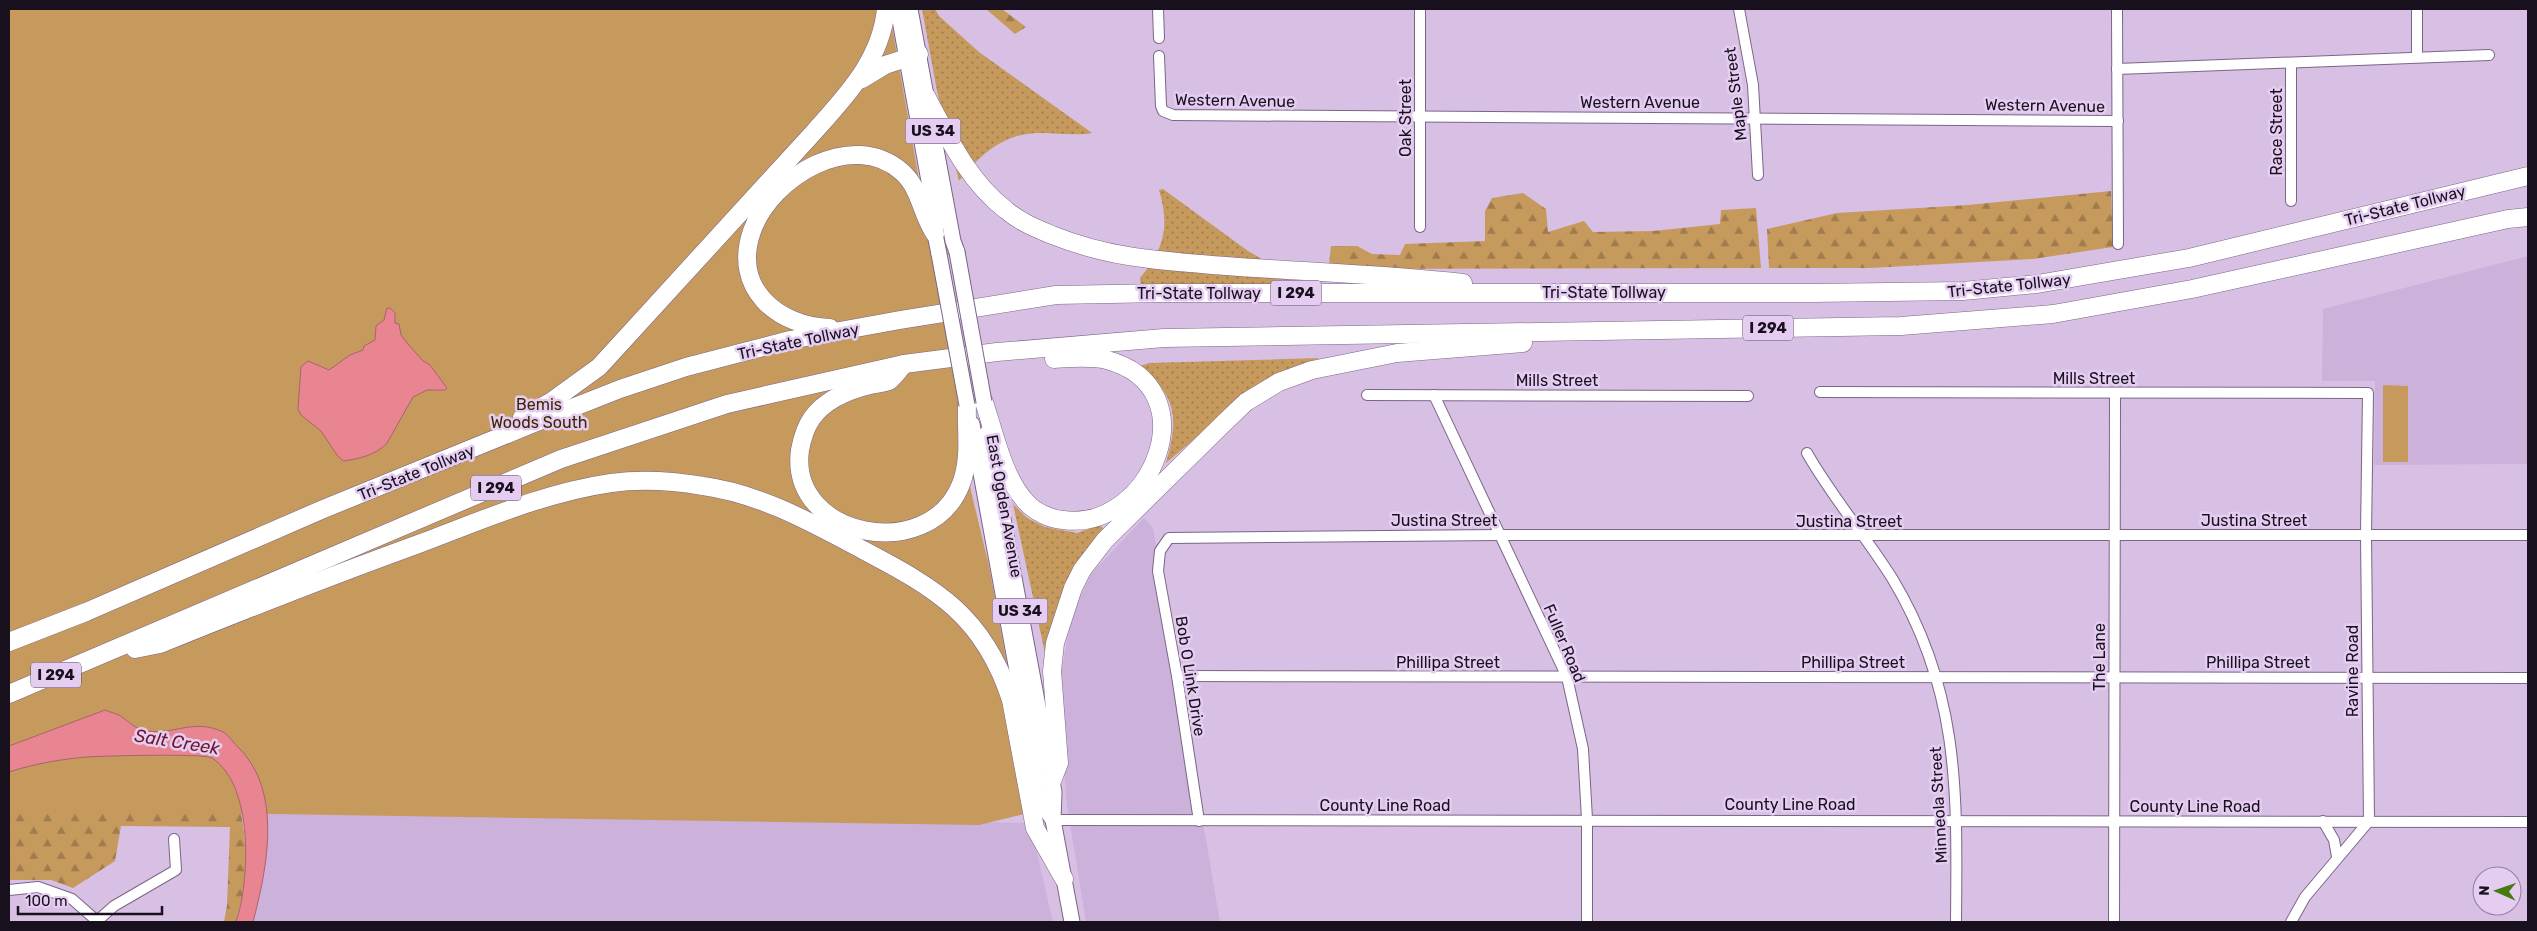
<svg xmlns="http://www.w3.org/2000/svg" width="2537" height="931" viewBox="0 0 2537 931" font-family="Rubik,sans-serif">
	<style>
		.built { fill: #ccb1db }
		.grass { fill: url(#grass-dots) }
		.forest { fill: url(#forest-firs) }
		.green { fill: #c6995d }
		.water { fill: #e88590; stroke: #aa626e }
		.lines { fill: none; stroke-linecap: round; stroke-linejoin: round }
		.street-casing { stroke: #7b6586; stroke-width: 12 }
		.primary-casing { stroke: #7b6586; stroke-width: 17 }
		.highway-casing { stroke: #7b6586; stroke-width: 19 }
		.street { stroke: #fff; stroke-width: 10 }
		.primary { stroke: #fff; stroke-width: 15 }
		.highway { stroke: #fff; stroke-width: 18 }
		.primary-bridge-casing { stroke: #7b6586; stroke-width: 17; stroke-linecap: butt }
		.primary-bridge { stroke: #fff; stroke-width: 15 }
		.labels { text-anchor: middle; stroke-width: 5; stroke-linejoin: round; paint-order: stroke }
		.shield { fill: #e5cdf2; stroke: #56495d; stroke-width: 1 }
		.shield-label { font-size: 15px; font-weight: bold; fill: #18101d }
		.street-label { font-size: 16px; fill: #18101d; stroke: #e5cdf2 }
		.park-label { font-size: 16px; fill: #3d2501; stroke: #e5cdf2 }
		.water-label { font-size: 18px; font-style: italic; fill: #6d1529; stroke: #e5cdf2 }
	</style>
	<defs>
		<pattern id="grass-dots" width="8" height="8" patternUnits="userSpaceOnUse" patternTransform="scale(1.25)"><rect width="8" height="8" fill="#c6995d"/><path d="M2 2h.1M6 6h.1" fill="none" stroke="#a07b4c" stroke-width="1.8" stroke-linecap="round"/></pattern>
		<pattern id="forest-firs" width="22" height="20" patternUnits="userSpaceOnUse" patternTransform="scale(1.25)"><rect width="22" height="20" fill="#c6995d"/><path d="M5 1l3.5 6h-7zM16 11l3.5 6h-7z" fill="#a07b4c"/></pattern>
	</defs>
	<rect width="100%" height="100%" fill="#d8c0e5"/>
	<g class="built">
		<polygon points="2528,256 2528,464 2374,465 2375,381 2322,381 2323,309"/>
		<polygon points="1144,518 1153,528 1220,922 1086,922 1067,806 1061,734 1061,674 1071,617 1091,574"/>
		<polygon points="266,814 1030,823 1053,922 253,922 260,894"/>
	</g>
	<g class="grass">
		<path d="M922,9h13l4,7 40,36 113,81c-17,3 -34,0 -50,0 -37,-1 -61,21 -83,48l-22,-90z"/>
		<path d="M1163,189l85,62 48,28 38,10h-193l-1,-11c24,-29 30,-51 19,-88z"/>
		<path d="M1319,358l-56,23 -97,82c13,-45 11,-66 -26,-97l9,-3z"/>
		<polygon points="1013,504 1027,518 1045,527 1077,533 1100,525 1104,529 1069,577 1054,617 1046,658"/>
	</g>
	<g class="forest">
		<polygon points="986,9 1002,9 1026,27 1015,34"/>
		<polygon points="2111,191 2113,247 2033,259 1870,268 1769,268 1767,229 1837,213 1968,205"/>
		<polygon points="1523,193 1546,209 1548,232 1584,221 1593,232 1653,231 1720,224 1721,210 1756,208 1761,268 1347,269 1329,264 1331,246 1357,246 1372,254 1400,255 1405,244 1485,241 1485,211 1492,198"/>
		<path d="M9,772l229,26c10,46 11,79 -2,124h-12l3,-17 3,-78 -109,-1 -6,35 -42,27 -22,-8h-42z"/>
	</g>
	<g class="green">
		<polygon points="9,9 889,9 963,430 971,491 989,566 1006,659 1024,814 979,825 9,810"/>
		<polygon points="2383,385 2408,386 2408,462 2383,462"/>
	</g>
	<g class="water">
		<path d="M387,308h3l5,5v10l4,1 2,11 7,9 15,17 7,4 17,23 -2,2h-18l-14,7 -26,46c-11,12 -28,16 -44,18l-6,-6 -16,-24 -20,-16 -3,-6 3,-42 7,-6 21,9 21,-15 13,-5 1,-4 11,-6 1,-14 8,-6z"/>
		<path d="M105,710c4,2 10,3 14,5 11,7 15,14 29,16 26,4 46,-13 75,1 6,3 11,12 16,16 44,45 28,120 14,174h-17c14,-41 18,-137 -24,-164 -8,-5 -109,-2 -125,-1 -25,2 -54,7 -78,15v-26z"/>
	</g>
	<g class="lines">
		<g class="street-casing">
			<g id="street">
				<polyline points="1158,9 1159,38"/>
				<polyline points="1739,9 1753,85 1758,175"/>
				<polyline points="2117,9 2118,244"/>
				<polyline points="2417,9 2417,57"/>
				<polyline points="1159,56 1161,106 1163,111 1173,115 2118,121"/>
				<polyline points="2291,64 2291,201"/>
				<polyline points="2117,69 2489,55"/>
				<polyline points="1420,227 1420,9"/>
				<polyline points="1820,392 2368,393 2366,534 2369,821 2305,897 2291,922"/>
				<polyline points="1367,395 1748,396"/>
				<polyline points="1434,395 1567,677 1583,749 1587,819 1587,922"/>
				<path d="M1807,453c25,44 58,82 85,125 69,114 65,218 64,344"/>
				<polyline points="1177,676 2528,678"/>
				<polyline points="1053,820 2528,822"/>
				<polyline points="1199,821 1177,676 1158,571 1160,551 1169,538 1500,535 2528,535"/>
				<polyline points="2323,821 2334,840 2337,857"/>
				<polyline points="9,890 38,887 72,899 97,921"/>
				<polyline points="96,922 114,906 176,870 174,839"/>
				<polyline points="2114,922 2115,393"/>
			</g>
		</g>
		<g class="primary-casing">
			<g id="primary">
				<polyline points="898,9 936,220 935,234 939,254"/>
				<polyline points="910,9 953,241 957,252"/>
				<polyline points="972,424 1041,802 1053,820"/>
				<polyline points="987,433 1054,792 1053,820 1072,922"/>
			</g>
		</g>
		<g class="highway-casing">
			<g id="highway">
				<polyline points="862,79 885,65 919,54"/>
				<path d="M926,96c22,41 42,85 80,114 14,12 29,18 46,25 60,24 111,26 174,31 79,6 158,8 237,17"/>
				<path d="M830,328c-53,-2 -98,-40 -78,-97 19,-54 100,-103 150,-59 19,17 19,42 33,62"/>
				<path d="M904,364c-4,5 -10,13 -15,17 -5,2 -13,3 -19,4 -21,5 -45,15 -58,33 -7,10 -10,21 -12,32 -12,88 130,115 161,34 10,-26 5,-52 6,-79"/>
				<path d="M984,402c10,30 20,77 42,100 9,10 24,17 37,18 88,12 148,-132 44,-160 -17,-4 -36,-2 -53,-1"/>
				<path d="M522,418l30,-17 47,-34 215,-235c33,-37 67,-72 72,-123"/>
				<polyline points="9,642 86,612 321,510 544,419 620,389 686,367 790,340 900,320 1056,295 1164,293 1812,293 1963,291 2037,284 2189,258 2528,176"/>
				<path d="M135,649l25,-5c84,-34 168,-67 253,-98 65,-24 129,-53 198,-63 30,-4 62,-2 92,3 58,8 109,37 160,64 74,39 121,66 148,150l24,128 29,51"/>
				<polyline points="9,694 561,459 727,404 904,364 997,352 1164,338 1901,326 2053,314 2192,289 2508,219 2528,217"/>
				<polyline points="1052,781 1059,763 1052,671 1055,643 1073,588 1082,570 1105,540 1226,421 1246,402 1279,382 1312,370 1397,353 1523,343"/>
			</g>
		</g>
		<use href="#street" class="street"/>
		<use href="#primary" class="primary"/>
		<use href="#highway" class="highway"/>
		<g class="primary-bridge-casing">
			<g id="primary-bridge">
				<polyline points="957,252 984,402"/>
				<polyline points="939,254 967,405"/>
			</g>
		</g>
		<use href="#primary-bridge" class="primary-bridge"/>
	</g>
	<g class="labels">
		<g class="shield">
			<rect x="905.5" y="118.5" width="55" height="25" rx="4"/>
			<rect x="1271" y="280.5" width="50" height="25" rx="4"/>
			<rect x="1743" y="315.5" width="50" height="25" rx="4"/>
			<rect x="471" y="475.5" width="50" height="25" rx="4"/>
			<rect x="992.5" y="598.5" width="55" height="25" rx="4"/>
			<rect x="31" y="662.5" width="50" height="25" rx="4"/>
		</g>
		<g class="shield-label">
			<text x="933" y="136">US 34</text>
			<text x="1296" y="298">I 294</text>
			<text x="1768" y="333">I 294</text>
			<text x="496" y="493">I 294</text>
			<text x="1020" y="616">US 34</text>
			<text x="56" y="680">I 294</text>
		</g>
		<g class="street-label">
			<text transform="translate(1735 94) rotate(-97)" y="6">Maple Street</text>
			<text transform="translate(1235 100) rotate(1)" y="6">Western Avenue</text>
			<text x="1640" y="108">Western Avenue</text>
			<text transform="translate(2045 105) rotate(1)" y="6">Western Avenue</text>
			<text transform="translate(1405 118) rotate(-90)" y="6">Oak Street</text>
			<text transform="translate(2276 132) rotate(-90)" y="6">Race Street</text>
			<text transform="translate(2405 205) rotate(-14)" y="6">Tri-State Tollway</text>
			<text transform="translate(2009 285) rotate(-6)" y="6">Tri-State Tollway</text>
			<text x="1604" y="298">Tri-State Tollway</text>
			<text x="1199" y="299">Tri-State Tollway</text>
			<text transform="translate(798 341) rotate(-12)" y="6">Tri-State Tollway</text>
			<text x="2094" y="384">Mills Street</text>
			<text x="1557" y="386">Mills Street</text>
			<text transform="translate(416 472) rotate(-22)" y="6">Tri-State Tollway</text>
			<text transform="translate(1005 506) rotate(80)" y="6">East Ogden Avenue</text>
			<text x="1444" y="526">Justina Street</text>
			<text x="2254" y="526">Justina Street</text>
			<text x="1849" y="527">Justina Street</text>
			<text transform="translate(1565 643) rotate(67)" y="6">Fuller Road</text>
			<text transform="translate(2099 657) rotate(-90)" y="6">The Lane</text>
			<text x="1448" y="668">Phillipa Street</text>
			<text x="1853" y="668">Phillipa Street</text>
			<text x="2258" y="668">Phillipa Street</text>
			<text transform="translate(2352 671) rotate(-90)" y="6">Ravine Road</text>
			<text transform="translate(1191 676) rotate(81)" y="6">Bob O Link Drive</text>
			<text x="1790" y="810">County Line Road</text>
			<text x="1385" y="811">County Line Road</text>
			<text transform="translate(1938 805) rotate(-93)" y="6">Minneola Street</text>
			<text x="2195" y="812">County Line Road</text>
		</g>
		<g class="park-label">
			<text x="539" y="410">Bemis<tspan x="539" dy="18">Woods South</tspan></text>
		</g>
		<g class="water-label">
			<text transform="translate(177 742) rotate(9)" y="6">Salt Creek</text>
		</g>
	</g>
	<rect width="2537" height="931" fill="none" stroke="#18101d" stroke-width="20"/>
	<g transform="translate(2497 891) rotate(272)"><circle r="24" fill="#e5cdf2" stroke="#93819d"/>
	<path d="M0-4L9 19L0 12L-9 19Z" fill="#467b0e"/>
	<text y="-8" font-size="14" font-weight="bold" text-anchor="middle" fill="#18101d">N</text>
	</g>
	<path d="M18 906v8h144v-8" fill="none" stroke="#18101d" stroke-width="2.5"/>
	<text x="25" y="906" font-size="15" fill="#18101d" stroke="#e5cdf2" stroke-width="4" paint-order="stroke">100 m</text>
</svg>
